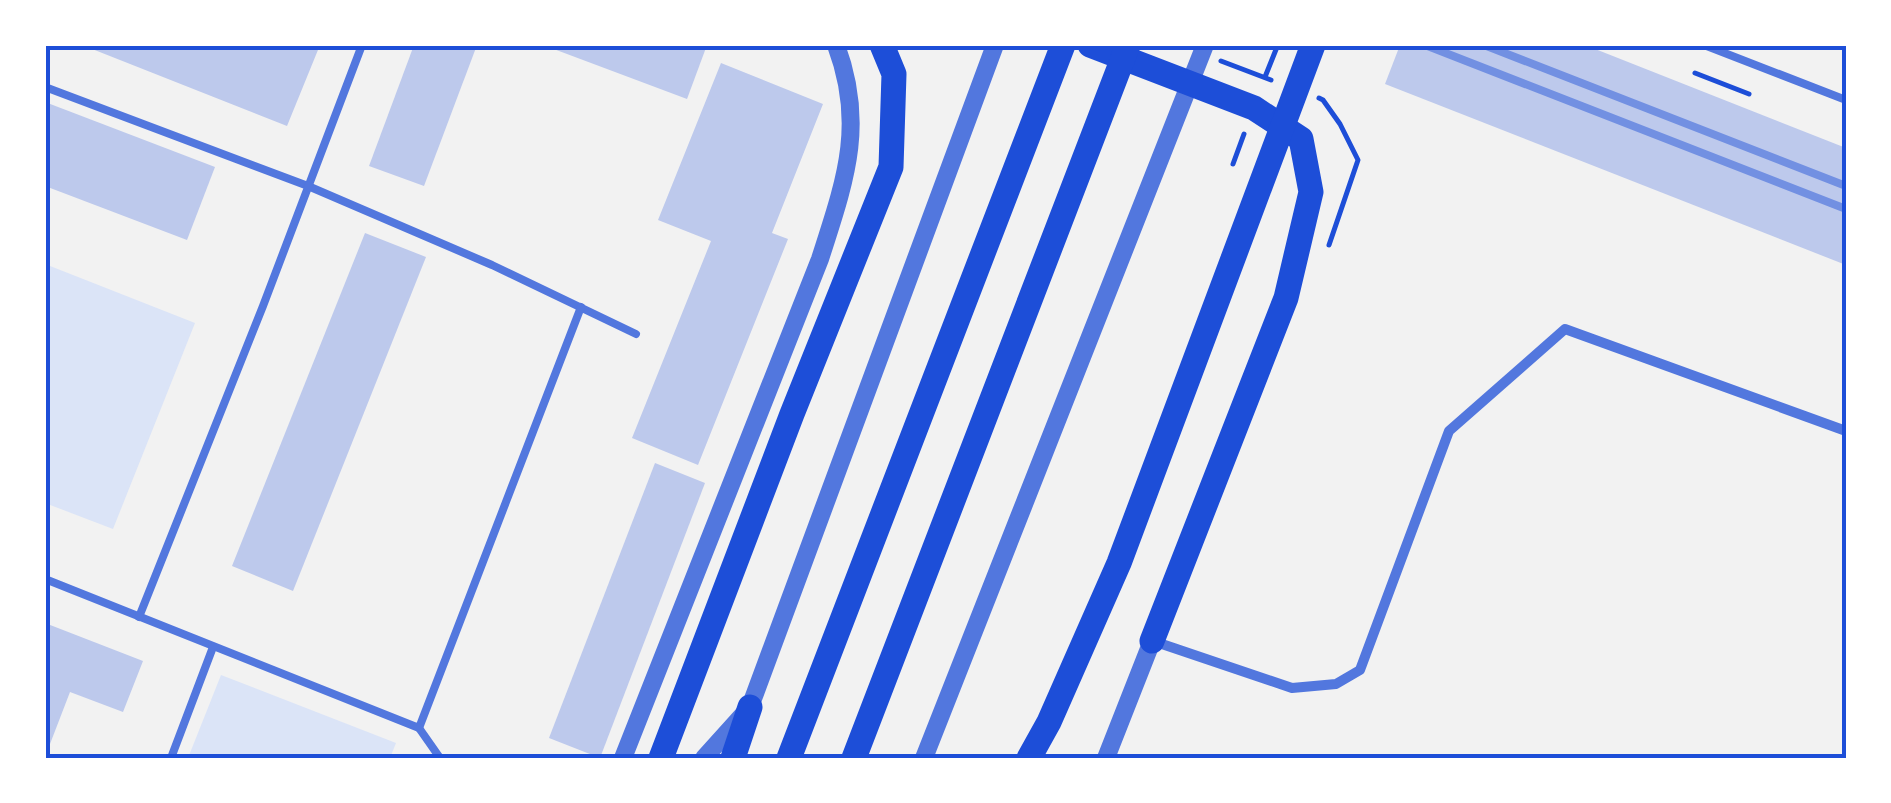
<svg xmlns="http://www.w3.org/2000/svg" width="1891" height="803" viewBox="0 0 1891 803" font-family="'Roboto Condensed',sans-serif">
	<style>
		.green { fill: #dbe4f7 }
		.building { fill: #bdc9ec }
		.lines { fill: none; stroke-linecap: round; stroke-linejoin: round }
		.path { stroke: #1d4ed8; stroke-width: 5 }
		.service { stroke: #5277de; stroke-width: 8 }
		.minor { stroke: #5277de; stroke-width: 10 }
		.tertiary { stroke: #5277de; stroke-width: 18 }
		.trunk { stroke: #1d4ed8; stroke-width: 25 }
		.rail { stroke: #7290e2; stroke-width: 8 }
		.neatline { fill: none; stroke: #1d4ed8; stroke-width: 4 }
	</style>
	<rect width="100%" height="100%" fill="#f2f2f2"/>
	<g class="green">
		<polygon points="45,264 195,323 113,529 45,503"/>
		<polygon points="221,675 396,743 390,758 188,758"/>
	</g>
	<g class="building">
		<polygon points="82,45 259,46 320,45 287,126"/>
		<polygon points="414,45 477,45 424,186 369,166"/>
		<polygon points="543,45 707,45 687,99"/>
		<polygon points="1400,45 1585,45 1846,148 1846,265 1385,84"/>
		<polygon points="721,63 823,104 772,233 788,239 698,465 632,438 711,241 658,220"/>
		<polygon points="45,102 215,167 187,240 45,186"/>
		<polygon points="365,233 426,257 293,591 232,566"/>
		<polygon points="655,463 705,483 600,758 549,738"/>
		<polygon points="45,623 143,661 123,712 70,692 45,757"/>
	</g>
	<g class="lines">
		<g class="path">
			<polyline points="1221,61 1271,80"/>
			<polyline points="1695,73 1749,94"/>
			<polyline points="1265,77 1277,47"/>
			<polyline points="1319,98 1323,100 1340,124 1358,160 1329,245"/>
			<polyline points="1233,164 1244,134"/>
		</g>
		<g class="service">
			<polyline points="1704,45 1846,100"/>
			<polyline points="45,87 308,186 492,265 636,334"/>
			<polyline points="45,579 419,728 581,307"/>
			<polyline points="139,617 263,306 362,45"/>
			<polyline points="419,728 440,758"/>
			<polyline points="171,758 213,647"/>
		</g>
		<polyline class="minor" points="1153,641 1292,688 1336,684 1360,670 1449,431 1565,329 1846,431"/>
		<g class="tertiary">
			<path d="M623,758l197,-499c25,-78 46,-134 16,-214"/>
			<polyline points="704,758 750,707 995,45"/>
			<polyline points="924,758 1205,45"/>
			<polyline points="1106,758 1152,641"/>
		</g>
		<g class="trunk">
			<polyline points="1090,45 1254,108 1301,139 1311,192 1286,298 1152,641"/>
			<polyline points="661,758 792,414 891,167 894,74 882,45"/>
			<polyline points="733,758 750,707"/>
			<polyline points="789,758 1063,45"/>
			<polyline points="854,758 1128,45"/>
			<polyline points="1029,758 1049,722 1119,563 1313,45"/>
		</g>
		<g class="rail">
			<polyline points="1425,45 1846,209"/>
			<polyline points="1484,45 1846,186"/>
		</g>
	</g>
	<rect width="1891" height="803" fill="none" stroke="#ffffff" stroke-width="95"/>
	<rect x="48" y="48" width="1796" height="708" class="neatline"/>
</svg>
